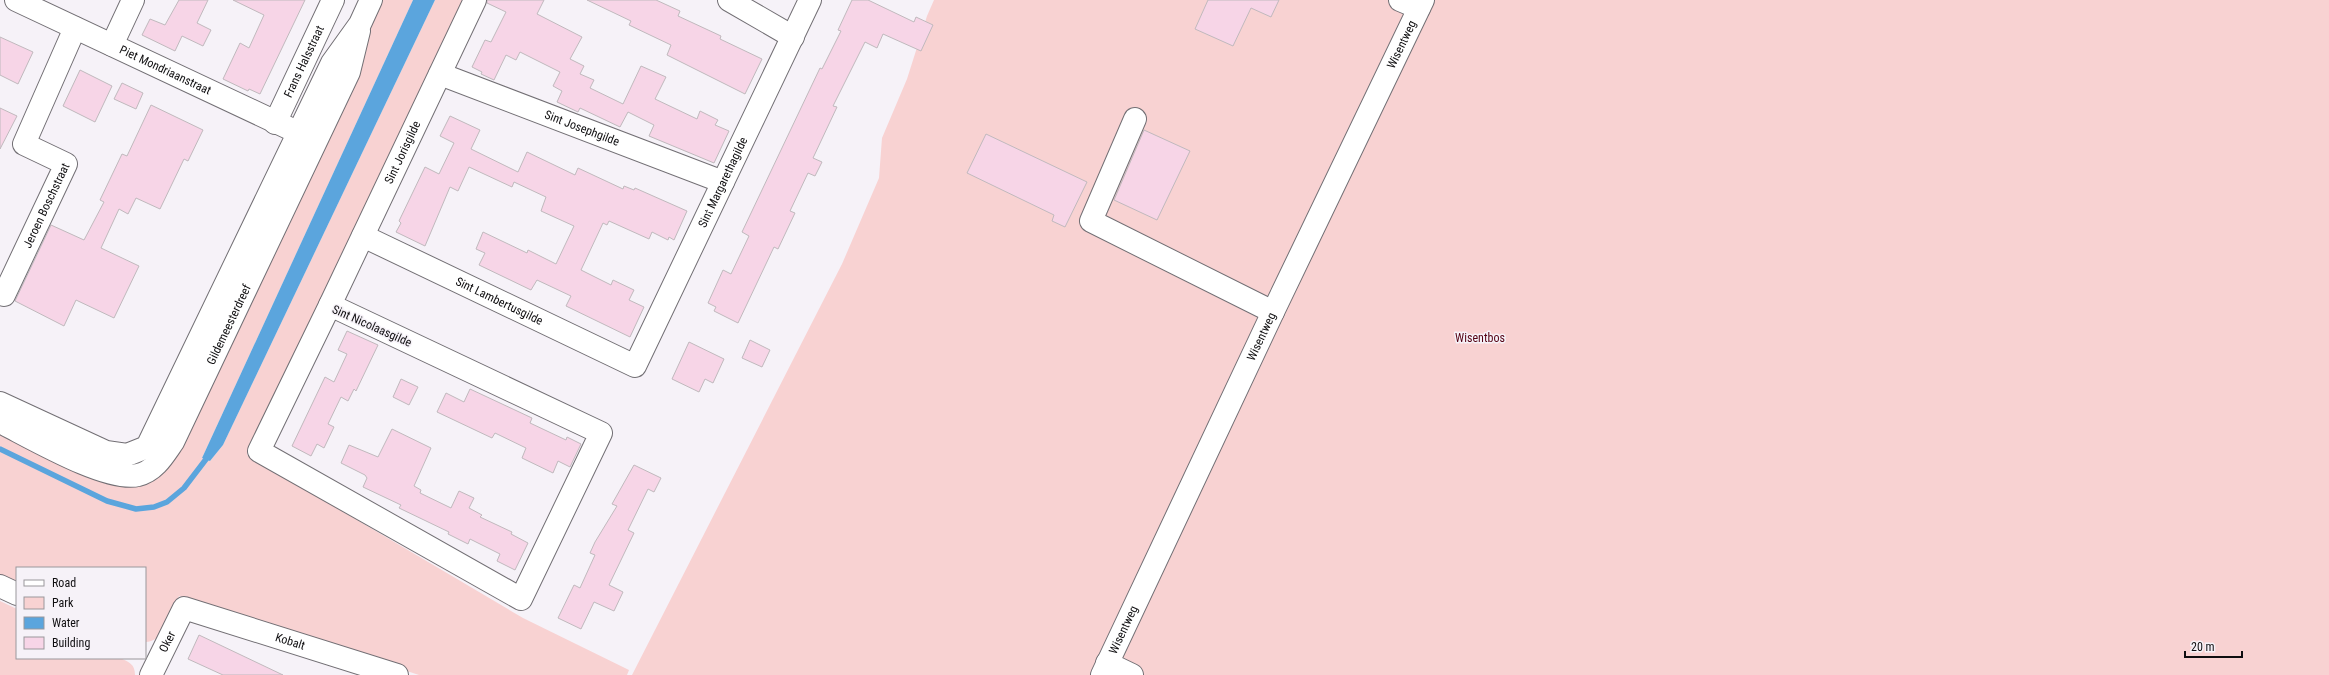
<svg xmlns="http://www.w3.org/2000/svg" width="2329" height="675" viewBox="0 0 2329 675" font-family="'Roboto Condensed',sans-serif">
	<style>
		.green { fill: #f8d2d2 }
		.water { fill: #5ba5dd }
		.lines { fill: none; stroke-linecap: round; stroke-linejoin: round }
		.stream { stroke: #5ba5dd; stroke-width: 5.5 }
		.building { fill: #f7d5e7; stroke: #c0b9bd }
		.minor-casing { stroke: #726f74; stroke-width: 24 }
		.minor { stroke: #fff; stroke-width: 22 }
		.labels { text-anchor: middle; stroke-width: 3; stroke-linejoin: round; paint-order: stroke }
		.street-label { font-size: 12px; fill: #0f0e10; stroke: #f6f2f8 }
		.park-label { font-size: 12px; fill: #540012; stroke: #f6f2f8 }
	</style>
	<rect width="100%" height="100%" fill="#f6f2f8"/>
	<g class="green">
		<path d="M382,0h31l-211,458 8,3 13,-16 212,-445h28l-216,455 276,163 106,52 -2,5h-208l-240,-79c-7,16 -14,46 -34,46v-74h-128v17l-17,-8v-145l142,53z"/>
		<polygon points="934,0 2329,0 2329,675 632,675 842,264 879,178 882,138 907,79 927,16"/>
		<path d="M0,601l17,8v49h103c9,4 15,6 15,17h-135z"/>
	</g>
	<polygon class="water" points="413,0 435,0 223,445 210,461 202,458"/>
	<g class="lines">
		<polyline class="stream" points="0,449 107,501 136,509 154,507 167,502 184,488 210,454"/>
	</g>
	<g class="building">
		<polygon points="179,0 208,0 197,23 211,30 203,46 182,36 175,51 142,35 150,19 165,25"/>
		<polygon points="233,0 305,0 260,94 249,89 248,91 223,79 240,43 249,48 264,15"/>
		<polygon points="487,0 544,0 537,14 582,37 570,59 584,66 580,74 594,80 590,88 623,104 641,66 666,77 655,99 697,119 700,111 718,120 715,125 729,131 714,163 649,136 654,125 628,112 620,127 580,108 578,112 557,102 562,91 553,86 560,72 520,52 516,60 506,55 494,80 481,74 482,72 472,67 485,40 491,42 506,12 487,3"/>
		<polygon points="587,0 656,0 680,11 678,16 721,36 720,39 762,59 745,94 667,55 671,45 629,25 631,21"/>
		<polygon points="852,0 868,0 914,22 916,17 933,25 921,51 883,34 877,48 865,42 833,106 837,107 813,158 822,162 815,176 808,173 790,211 795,213 778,249 774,247 738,323 714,311 716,307 708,303 723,270 731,274 749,236 742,232 820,68 822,69 841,31 838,30"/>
		<polygon points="1208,0 1279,0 1271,17 1251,8 1233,46 1195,29"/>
		<polygon points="0,37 33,52 18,84 0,75"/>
		<polygon points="80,70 112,86 95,122 63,106"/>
		<polygon points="122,83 143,93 136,109 114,99"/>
		<polygon points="151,105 203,130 188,161 184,159 160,209 136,198 128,214 119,209 101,248 139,266 114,318 76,300 64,326 15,301 51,225 84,240 104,202 100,200 122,154 127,156"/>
		<polygon points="0,108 17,116 0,149"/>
		<polygon points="450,116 480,130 471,149 518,172 527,152 575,175 578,168 623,189 624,186 634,190 635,188 687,211 674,240 669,237 668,240 652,232 649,239 609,221 607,225 603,223 581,270 611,285 613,280 634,290 629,300 644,307 630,337 566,306 571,296 537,280 531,290 479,265 485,253 476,249 483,232 527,253 528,250 556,264 574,226 541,211 546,197 514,182 512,187 469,167 458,191 450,187 425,246 396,232 401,223 399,221 425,167 439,174 454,143 440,136"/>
		<polygon points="1144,130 1190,151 1157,220 1114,200"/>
		<polygon points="986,134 1087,182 1065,227 1052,221 1054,215 967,173"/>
		<polygon points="347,331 378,345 356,391 354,389 348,401 341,397 328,424 334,427 324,448 317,444 311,456 292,446 325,377 334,382 347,354 338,350"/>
		<polygon points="750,340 770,350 762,367 742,358"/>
		<polygon points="689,342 724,359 713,383 705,379 699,392 672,379"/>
		<polygon points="401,379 418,387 409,405 393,397"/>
		<polygon points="470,389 532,418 530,423 566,440 567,437 581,444 570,467 558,461 553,473 522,458 526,448 495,433 492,438 437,412 446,393 464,402"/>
		<polygon points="392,429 431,448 414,486 421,490 420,493 451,508 459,491 474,498 469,508 482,515 480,517 512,532 511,534 528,543 515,570 497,561 500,554 470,539 468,544 448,534 449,532 399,508 401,505 363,487 367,478 365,475 341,463 349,445 378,457"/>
		<polygon points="634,465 661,478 654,492 648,489 628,530 634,533 609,585 623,592 614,611 594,602 581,629 558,618 574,585 580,588 595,555 590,553 595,542 617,506 612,504"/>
		<polygon points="199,635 283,675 223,675 188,659"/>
	</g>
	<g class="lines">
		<g class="minor-casing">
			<g id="minor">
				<path id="s1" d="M16,0l296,139"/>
				<polyline points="729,0 793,37"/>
				<polyline points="1400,0 1419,8"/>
				<polyline points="112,45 133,0"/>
				<path id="s2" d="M440,74l283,108"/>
				<polyline points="1135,119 1091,221 1273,312"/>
				<path id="s3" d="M275,123l58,-123"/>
				<path id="s4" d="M363,236l272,130 175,-366"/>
				<path id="s5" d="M4,295l62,-131 -42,-20 51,-116"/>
				<polygon points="330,305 601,433 521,599 259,451"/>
				<path id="s6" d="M330,305l145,-305"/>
				<polyline points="0,403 106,452 127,455 147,447 332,63 360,24 371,0"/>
				<path id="s7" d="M0,422c30,15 108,61 138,53 17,-4 26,-20 35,-33l176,-370 10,-41"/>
				<polyline points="0,586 17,594"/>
				<polyline points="1107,663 1132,675"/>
				<path id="s8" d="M151,675l33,-67 213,67"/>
				<path id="s9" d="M1102,675l171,-363 150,-312"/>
			</g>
		</g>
		<use href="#minor" class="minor"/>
	</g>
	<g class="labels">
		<g class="street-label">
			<text dy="4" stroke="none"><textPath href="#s9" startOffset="698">Wisentweg</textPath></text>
			<text dy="4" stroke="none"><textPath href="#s3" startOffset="68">Frans Halsstraat</textPath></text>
			<text dy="4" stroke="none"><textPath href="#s1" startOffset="165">Piet Mondriaanstraat</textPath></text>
			<text dy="4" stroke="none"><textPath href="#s2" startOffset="152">Sint Josephgilde</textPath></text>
			<text dy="4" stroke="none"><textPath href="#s6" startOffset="169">Sint Jorisgilde</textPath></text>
			<text dy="4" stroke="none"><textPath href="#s4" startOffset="505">Sint Margarethagilde</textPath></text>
			<text dy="4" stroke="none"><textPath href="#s5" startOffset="99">Jeroen Boschstraat</textPath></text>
			<text dy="4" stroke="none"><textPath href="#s4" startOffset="151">Sint Lambertusgilde</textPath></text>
			<text dy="4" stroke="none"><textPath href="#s7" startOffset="329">Gildemeesterdreef</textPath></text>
			<text transform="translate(372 326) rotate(24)" y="4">Sint Nicolaasgilde</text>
			<text dy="4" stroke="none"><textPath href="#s9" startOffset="374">Wisentweg</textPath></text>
			<text dy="4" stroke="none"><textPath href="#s9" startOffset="50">Wisentweg</textPath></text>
			<text dy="4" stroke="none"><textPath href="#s8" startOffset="37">Oker</textPath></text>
			<text dy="4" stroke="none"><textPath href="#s8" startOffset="186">Kobalt</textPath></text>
		</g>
		<g class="park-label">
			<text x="1480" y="342">Wisentbos</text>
		</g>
	</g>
	<rect x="16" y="567" width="130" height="92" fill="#f6f2f8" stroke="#9a979b"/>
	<rect x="24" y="580" width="20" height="6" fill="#ffffff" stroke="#9a979b"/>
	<text x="52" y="587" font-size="12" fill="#0f0e10">Road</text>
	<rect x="24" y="597" width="20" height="12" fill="#f8d2d2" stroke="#9a979b"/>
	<text x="52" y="607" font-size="12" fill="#0f0e10">Park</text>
	<rect x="24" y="617" width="20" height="12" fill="#5ba5dd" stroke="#9a979b"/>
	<text x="52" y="627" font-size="12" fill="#0f0e10">Water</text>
	<rect x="24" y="637" width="20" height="12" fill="#f7d5e7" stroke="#9a979b"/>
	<text x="52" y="647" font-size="12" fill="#0f0e10">Building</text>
	<path d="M2185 651v6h57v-6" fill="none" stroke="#0f0e10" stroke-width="2"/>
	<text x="2191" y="651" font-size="12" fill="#0f0e10" stroke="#f6f2f8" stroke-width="3" paint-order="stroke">20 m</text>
</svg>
